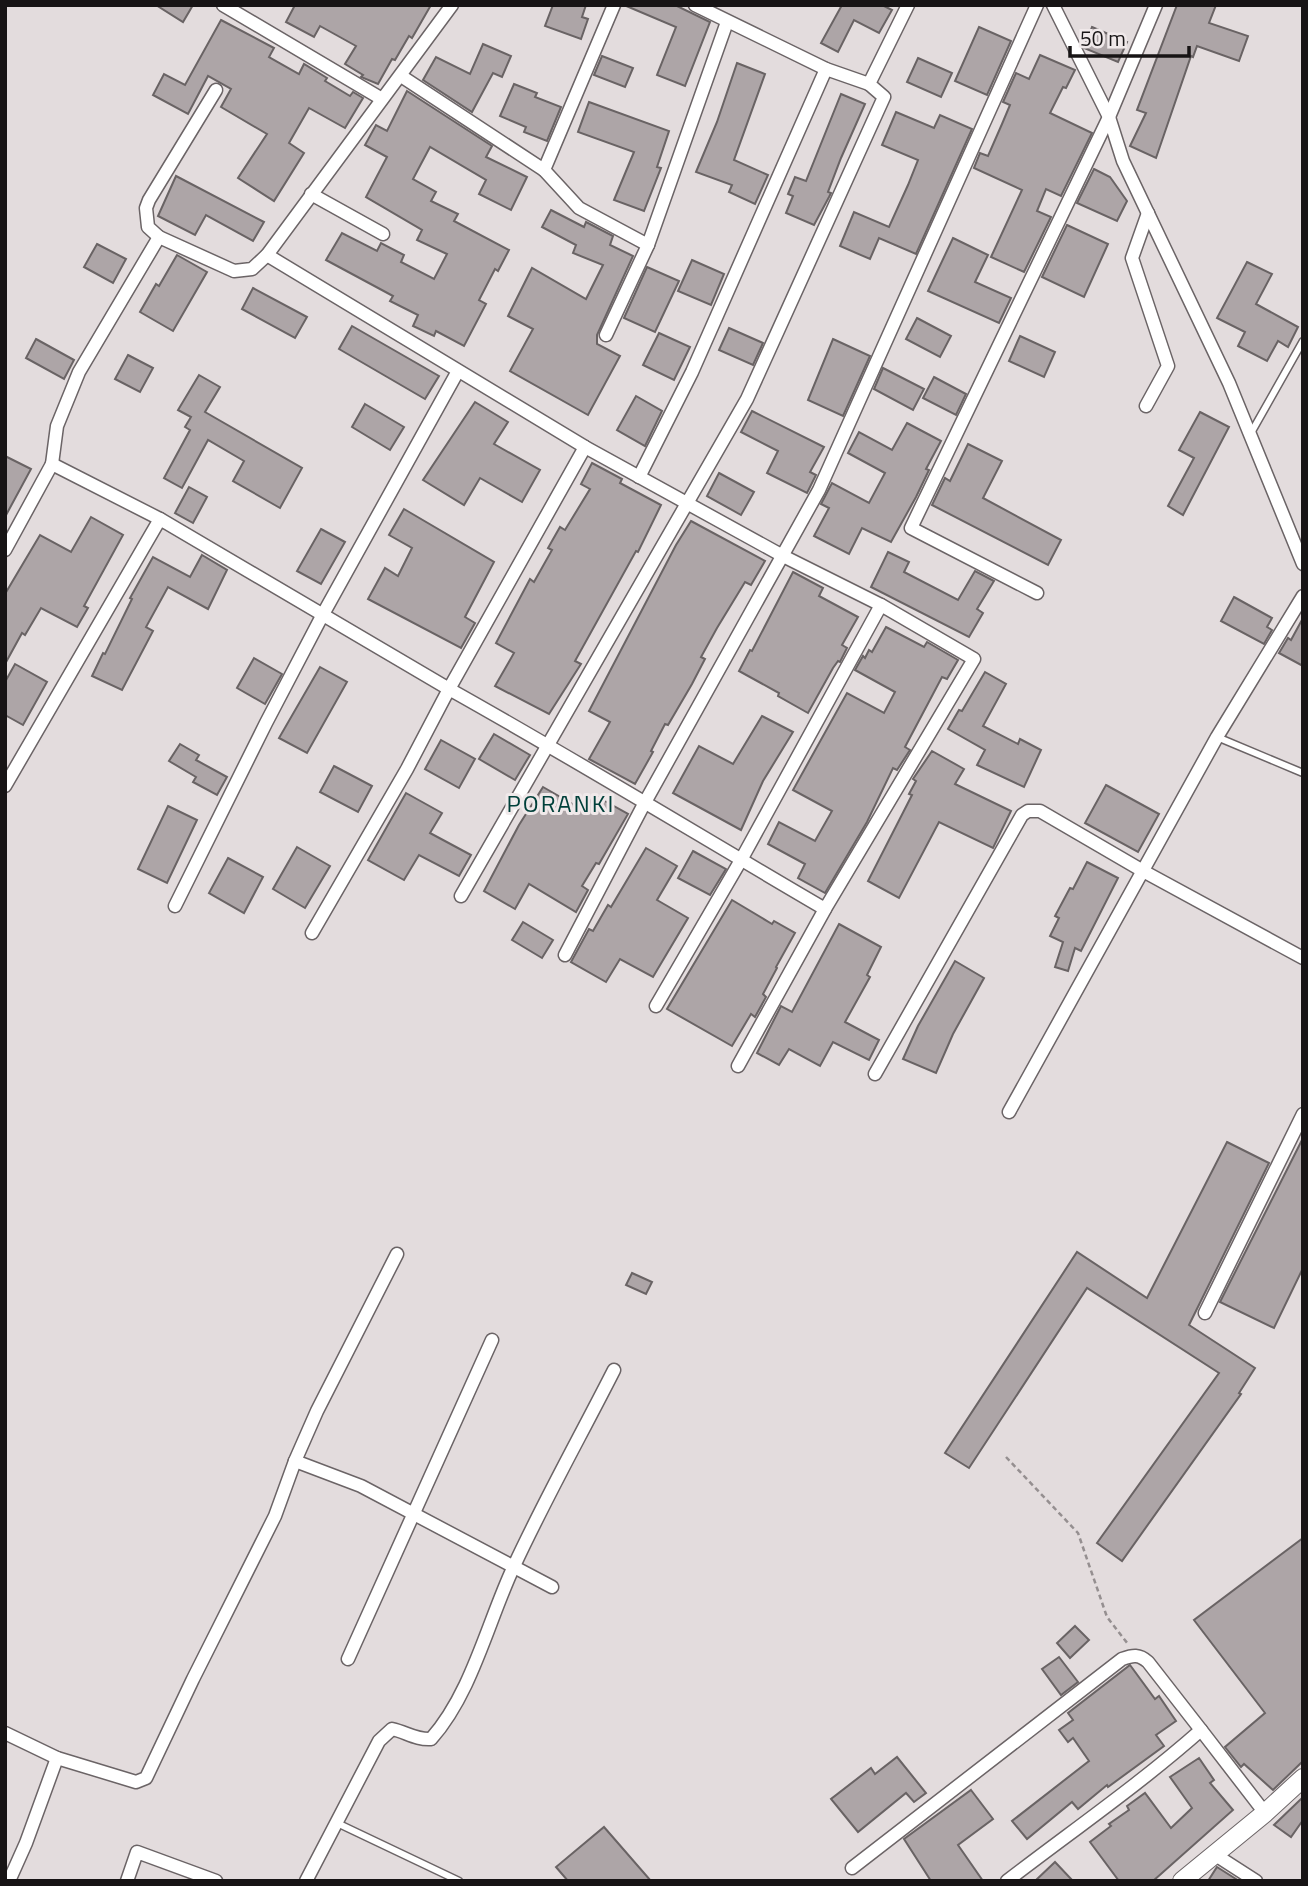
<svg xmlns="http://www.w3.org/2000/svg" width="1308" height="1886" viewBox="0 0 1308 1886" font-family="'Titillium Web',sans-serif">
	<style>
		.building { fill: #ada5a7; stroke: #696364; stroke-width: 2 }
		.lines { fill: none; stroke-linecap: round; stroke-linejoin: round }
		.lane-casing { stroke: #6b6466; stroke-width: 9 }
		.street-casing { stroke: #6b6466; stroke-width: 15 }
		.secondary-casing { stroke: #6b6466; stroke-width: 20 }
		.path { stroke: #958f90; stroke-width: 2.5; stroke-dasharray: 5 3.5; stroke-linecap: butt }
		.lane { stroke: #fff; stroke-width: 6 }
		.street { stroke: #fff; stroke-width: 12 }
		.secondary { stroke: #fff; stroke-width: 18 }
		.labels { text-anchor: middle; stroke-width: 6; stroke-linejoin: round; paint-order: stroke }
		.quarter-label { font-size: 24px; letter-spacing: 2px; fill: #00403a; stroke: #f0e9ea }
	</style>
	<rect width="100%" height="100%" fill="#e3dcdd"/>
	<g class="building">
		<polygon points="156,5 193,5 183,22"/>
		<polygon points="295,5 431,5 412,38 409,36 395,60 392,59 378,84 361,77 363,75 345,64 356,46 320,26 314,37 286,22"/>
		<polygon points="553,5 586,5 582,17 588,19 581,39 545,26"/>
		<polygon points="624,5 675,5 710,22 685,86 657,75 676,27"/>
		<polygon points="842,5 882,5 892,10 879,33 854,20 838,52 821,43"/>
		<polygon points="1177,5 1216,5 1209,23 1248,36 1239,61 1197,46 1193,57 1191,56 1156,158 1130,146 1146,113 1137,110"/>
		<polygon points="221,20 274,48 269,57 299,74 304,64 327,78 325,81 350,96 353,92 363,98 345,128 309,108 289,143 304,153 274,201 238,178 267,134 221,107 231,89 208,76 188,114 153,95 164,74 185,85"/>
		<polygon points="979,27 1011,41 987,95 955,81"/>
		<polygon points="1092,27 1127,42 1118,62 1084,48"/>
		<polygon points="483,44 511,56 502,77 493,73 472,112 423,80 436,57 470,74"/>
		<polygon points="1040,55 1075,70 1066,88 1063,87 1050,113 1092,133 1061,196 1046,189 1037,211 1051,217 1024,272 991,257 1022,190 974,168 980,153 988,156 1002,124 1010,105 1003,102 1016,73 1029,79"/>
		<polygon points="602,56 633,68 625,87 594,75"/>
		<polygon points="918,58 952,73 941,97 907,82"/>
		<polygon points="737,63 765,74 734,160 768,175 755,204 729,192 732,185 696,172 717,122"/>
		<polygon points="514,84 537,93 535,97 561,107 547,141 524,132 526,127 500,116"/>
		<polygon points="407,91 492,146 486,157 527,177 511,210 479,194 486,180 430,147 413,179 436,192 431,201 458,214 454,221 509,250 498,271 495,269 479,300 486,304 464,346 436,331 434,336 413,326 418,315 390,301 393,296 326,260 342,233 377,251 381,243 404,255 401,262 434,279 447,254 417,240 422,230 366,197 387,157 365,145 376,125 387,131"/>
		<polygon points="841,94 865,104 841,158 828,192 831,193 829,197 814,225 786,213 793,196 788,194 795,177 806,181"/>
		<polygon points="589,102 669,131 657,167 661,168 644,211 614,200 634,152 578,132"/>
		<polygon points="896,112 934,128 940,115 972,129 916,254 879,238 870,259 840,246 854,212 889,227 908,185 918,160 882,145"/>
		<polygon points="1094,169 1110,177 1127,201 1117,221 1077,203"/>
		<polygon points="176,176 264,222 253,241 206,215 195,235 158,216"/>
		<polygon points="551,210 584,227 586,222 613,236 610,245 633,256 597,335 597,344 620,356 588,415 510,371 533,329 508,316 532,268 586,299 603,265 573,253 576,245 542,227"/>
		<polygon points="1067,225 1108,244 1084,297 1042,277"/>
		<polygon points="953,238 988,255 975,282 1011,298 999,323 928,291"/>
		<polygon points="97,244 126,259 113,283 84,267"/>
		<polygon points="177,255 207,272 173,331 140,312 156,284 159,286"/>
		<polygon points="692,260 724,274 711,305 678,291"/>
		<polygon points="1247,262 1272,274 1256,304 1298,327 1288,347 1278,341 1267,361 1238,346 1245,332 1217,318"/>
		<polygon points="647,267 679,281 655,332 624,318"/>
		<polygon points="253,288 307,317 295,338 242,309"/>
		<polygon points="917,318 951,336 940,357 906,339"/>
		<polygon points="352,326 439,376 425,399 339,349"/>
		<polygon points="729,328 763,343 753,365 719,350"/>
		<polygon points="659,333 690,347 674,380 643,365"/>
		<polygon points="1020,336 1055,352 1044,377 1009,361"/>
		<polygon points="36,339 74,360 64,379 26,358"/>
		<polygon points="833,339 870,356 843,416 808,400"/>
		<polygon points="128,355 153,368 140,392 115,379"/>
		<polygon points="883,368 924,389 913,410 874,389"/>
		<polygon points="199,375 220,387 205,412 302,468 280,508 233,481 244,461 208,440 182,488 164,478 190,430 185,427 191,417 178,410"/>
		<polygon points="934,377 966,394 956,415 923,398"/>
		<polygon points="636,396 662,411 645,446 617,430"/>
		<polygon points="475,402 508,422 494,444 540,470 522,502 480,478 464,505 423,480"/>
		<polygon points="365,404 404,427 390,450 352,427"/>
		<polygon points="752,411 824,447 810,472 816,475 807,493 767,473 778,451 741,432"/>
		<polygon points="1200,412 1229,427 1183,515 1168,506 1194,458 1179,450"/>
		<polygon points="907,423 941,441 926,469 929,470 916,497 891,542 862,528 849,554 814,536 829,508 821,504 832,483 869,503 885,473 848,453 859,432 892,450"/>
		<polygon points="968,444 1002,461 983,498 1061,540 1048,565 932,505 945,478 950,481"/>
		<polygon points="5,456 31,469 5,517"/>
		<polygon points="592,463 622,479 620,483 661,505 638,552 636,551 575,661 581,664 549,714 495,686 514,653 496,643 530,579 534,582 552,550 548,548 560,527 565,530 590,489 581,484"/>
		<polygon points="719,473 754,492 741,515 707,496"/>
		<polygon points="189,487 207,497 193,523 175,513"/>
		<polygon points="404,509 494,562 465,617 475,623 461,648 368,599 385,568 398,576 412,548 389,535"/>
		<polygon points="91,517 123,535 84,606 88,608 77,627 41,608 25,635 22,633 5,664 5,594 18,572 40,535 71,552"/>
		<polygon points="691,521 765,561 751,585 745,582 717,628 701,657 705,659 692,684 668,725 665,724 651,751 653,752 635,784 589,759 610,722 589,711 676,545"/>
		<polygon points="321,529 345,542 321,584 297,571"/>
		<polygon points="888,552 909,562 904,572 958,600 975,571 994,581 977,609 983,613 969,637 871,587"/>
		<polygon points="202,555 227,570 208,609 168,587 146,627 153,631 122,690 92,676 103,653 105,654 132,599 130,598 153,557 190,577"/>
		<polygon points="793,572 823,588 819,596 858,617 842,645 847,648 840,662 838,661 833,668 808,713 778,696 779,693 739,671 750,650 752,651"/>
		<polygon points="1234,597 1272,618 1267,627 1272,630 1264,644 1221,621"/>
		<polygon points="1303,618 1303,666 1279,653 1288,638 1291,640"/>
		<polygon points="886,627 924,647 927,642 958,660 947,679 942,677 905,747 910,750 897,770 893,768 867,822 825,893 798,878 805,864 768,844 779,822 815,841 832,811 793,790 847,693 884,713 895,692 855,670 863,656 865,658 869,650 872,652"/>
		<polygon points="254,658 282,674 265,704 237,688"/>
		<polygon points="15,664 47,682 23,725 5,715 5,682"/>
		<polygon points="320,667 347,682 307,753 279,738"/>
		<polygon points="985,672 1006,684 983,726 1018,744 1020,739 1041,750 1024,787 977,765 985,750 948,729 959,710 962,711"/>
		<polygon points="762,716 793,732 763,781 741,830 673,793 699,746 733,764"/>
		<polygon points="494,734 530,755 515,780 479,759"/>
		<polygon points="441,740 475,759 459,788 425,769"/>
		<polygon points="180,744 199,755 196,760 227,777 217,795 193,782 196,777 169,761"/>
		<polygon points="932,751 964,769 955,784 1011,811 993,848 939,822 899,898 868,881 912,795 909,794 916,781 913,779"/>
		<polygon points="334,766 372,786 358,812 320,792"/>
		<polygon points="1106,785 1159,814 1138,852 1085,823"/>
		<polygon points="543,787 585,811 594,795 628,814 599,864 596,863 582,886 588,890 576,912 529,884 515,909 484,891 519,825"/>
		<polygon points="406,793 442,813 430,833 471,855 459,876 419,855 404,880 368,860"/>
		<polygon points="168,806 197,820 167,883 138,869"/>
		<polygon points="297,847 330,866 305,908 273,889"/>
		<polygon points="646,848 677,866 657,900 688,918 653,977 620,959 606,982 571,962 589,929 593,931 608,905 611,907"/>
		<polygon points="693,851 726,869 710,895 678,878"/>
		<polygon points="228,858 263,877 244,913 209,893"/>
		<polygon points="1087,862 1118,878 1081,951 1075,948 1068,971 1055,967 1063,942 1050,936 1059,918 1055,916 1070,888 1073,889"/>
		<polygon points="732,900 772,924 774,921 795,933 776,967 777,968 763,994 766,997 755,1017 751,1014 732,1046 667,1009"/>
		<polygon points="523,922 553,940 542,958 512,940"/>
		<polygon points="839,924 881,947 867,975 870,977 845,1022 879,1040 869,1060 833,1042 820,1066 789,1049 779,1065 757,1053 781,1006 792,1012"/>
		<polygon points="955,961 984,978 953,1034 936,1073 903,1059 918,1026"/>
		<polygon points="1303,1138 1303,1268 1274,1328 1220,1302"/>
		<polygon points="1227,1142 1269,1163 1189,1325 1255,1368 1239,1393 1241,1394 1122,1561 1097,1543 1219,1373 1087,1288 969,1468 945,1453 1077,1252 1147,1298"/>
		<polygon points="632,1273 652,1282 646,1294 626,1285"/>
		<polygon points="1303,1538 1303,1761 1273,1790 1244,1764 1241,1767 1225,1747 1265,1713 1194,1620"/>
		<polygon points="1075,1626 1089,1640 1070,1658 1057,1643"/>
		<polygon points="1059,1657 1078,1682 1061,1695 1042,1669"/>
		<polygon points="1130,1665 1155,1699 1159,1696 1176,1721 1156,1735 1164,1746 1108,1787 1107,1785 1078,1809 1072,1802 1027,1839 1012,1821 1089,1761 1073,1738 1068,1742 1059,1730 1073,1720 1068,1713"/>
		<polygon points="897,1757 926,1793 914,1802 906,1793 858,1832 831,1799 871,1768 875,1774"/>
		<polygon points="1199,1758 1214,1780 1210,1783 1233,1810 1153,1881 1119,1881 1090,1842 1111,1826 1109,1824 1129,1810 1127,1806 1145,1793 1171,1828 1192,1808 1170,1777"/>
		<polygon points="971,1790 993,1819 958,1845 983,1881 931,1881 904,1839"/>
		<polygon points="1303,1797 1303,1820 1291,1837 1274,1825"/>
		<polygon points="604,1827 651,1881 568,1881 556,1867"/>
		<polygon points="1055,1862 1073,1881 1035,1881"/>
		<polygon points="1217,1867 1239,1881 1208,1881"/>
	</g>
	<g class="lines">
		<g class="lane-casing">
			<g id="lane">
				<polyline points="1251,433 1303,341"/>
				<polyline points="1217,737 1303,773"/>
				<polyline points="337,1823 459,1881"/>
			</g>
		</g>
		<g class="street-casing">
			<g id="street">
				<polyline points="223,5 382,99"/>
				<polyline points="614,5 544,170 579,208 648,245"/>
				<polyline points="695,5 826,69 869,84"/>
				<polyline points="1053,5 1109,117 1123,161 1229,383 1303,564"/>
				<polyline points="401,76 544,170"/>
				<polyline points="311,194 383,234"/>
				<polyline points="159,237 148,227 146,208 149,200 216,90"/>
				<polyline points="267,255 585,447 783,556 881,605 974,659 825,909 738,1066"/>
				<polyline points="606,335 648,245 727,22"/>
				<polyline points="1146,406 1168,366 1132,258 1148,213"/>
				<polyline points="52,464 57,426 79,372 159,237 234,271 252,269 267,255 452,5"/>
				<polyline points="639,477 692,372 826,69"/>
				<polyline points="5,550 52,464 160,519"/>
				<polyline points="1037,593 911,528 1109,117 1156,5"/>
				<polyline points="5,786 160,519 449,689 585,447"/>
				<polyline points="461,896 747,399 884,97 869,84 908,5"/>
				<polyline points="175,906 266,723 322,616 458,371"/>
				<path d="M312,933l95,-164 42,-80c127,71 251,147 376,220"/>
				<polyline points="565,955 644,804 819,490 1037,5"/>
				<polyline points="656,1006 741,860 881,605"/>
				<polyline points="875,1074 1022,815 1028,811 1040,811 1143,871 1303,958"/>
				<polyline points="1009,1112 1217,737 1303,596"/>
				<polyline points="1205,1313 1303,1114"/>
				<polyline points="295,1461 361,1486 552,1587"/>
				<polyline points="348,1659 492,1340"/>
				<polyline points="5,1733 57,1758 136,1782 146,1778 193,1679 275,1516 295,1461 317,1411 397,1254"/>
				<polyline points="1214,1854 1256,1881"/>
				<path d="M852,1868l270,-209c11,-4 17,-5 26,3l53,68"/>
				<polyline points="9,1881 26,1843 57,1758"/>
				<polyline points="127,1881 137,1852 216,1881"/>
				<path d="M306,1881l73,-140 13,-12c14,3 24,11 39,10 41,-46 57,-118 83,-173 31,-67 67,-131 100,-196"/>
				<path d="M1007,1881c65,-50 133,-97 194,-151l64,83"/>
			</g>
		</g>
		<g class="secondary-casing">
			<polyline id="secondary" points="1182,1881 1265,1813 1303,1778"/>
		</g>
		<polyline class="path" points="1006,1457 1078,1533 1107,1617 1128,1644"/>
		<use href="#lane" class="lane"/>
		<use href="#street" class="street"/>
		<use href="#secondary" class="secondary"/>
	</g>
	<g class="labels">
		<g class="quarter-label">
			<text x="561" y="812">PORANKI</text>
		</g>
	</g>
	<rect width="1308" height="1886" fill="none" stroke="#171415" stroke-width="14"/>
	<path d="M1070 46v10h119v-10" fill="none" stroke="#171415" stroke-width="3.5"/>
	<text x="1080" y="46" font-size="21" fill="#171415" stroke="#f0e9ea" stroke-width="5" paint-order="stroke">50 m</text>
</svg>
